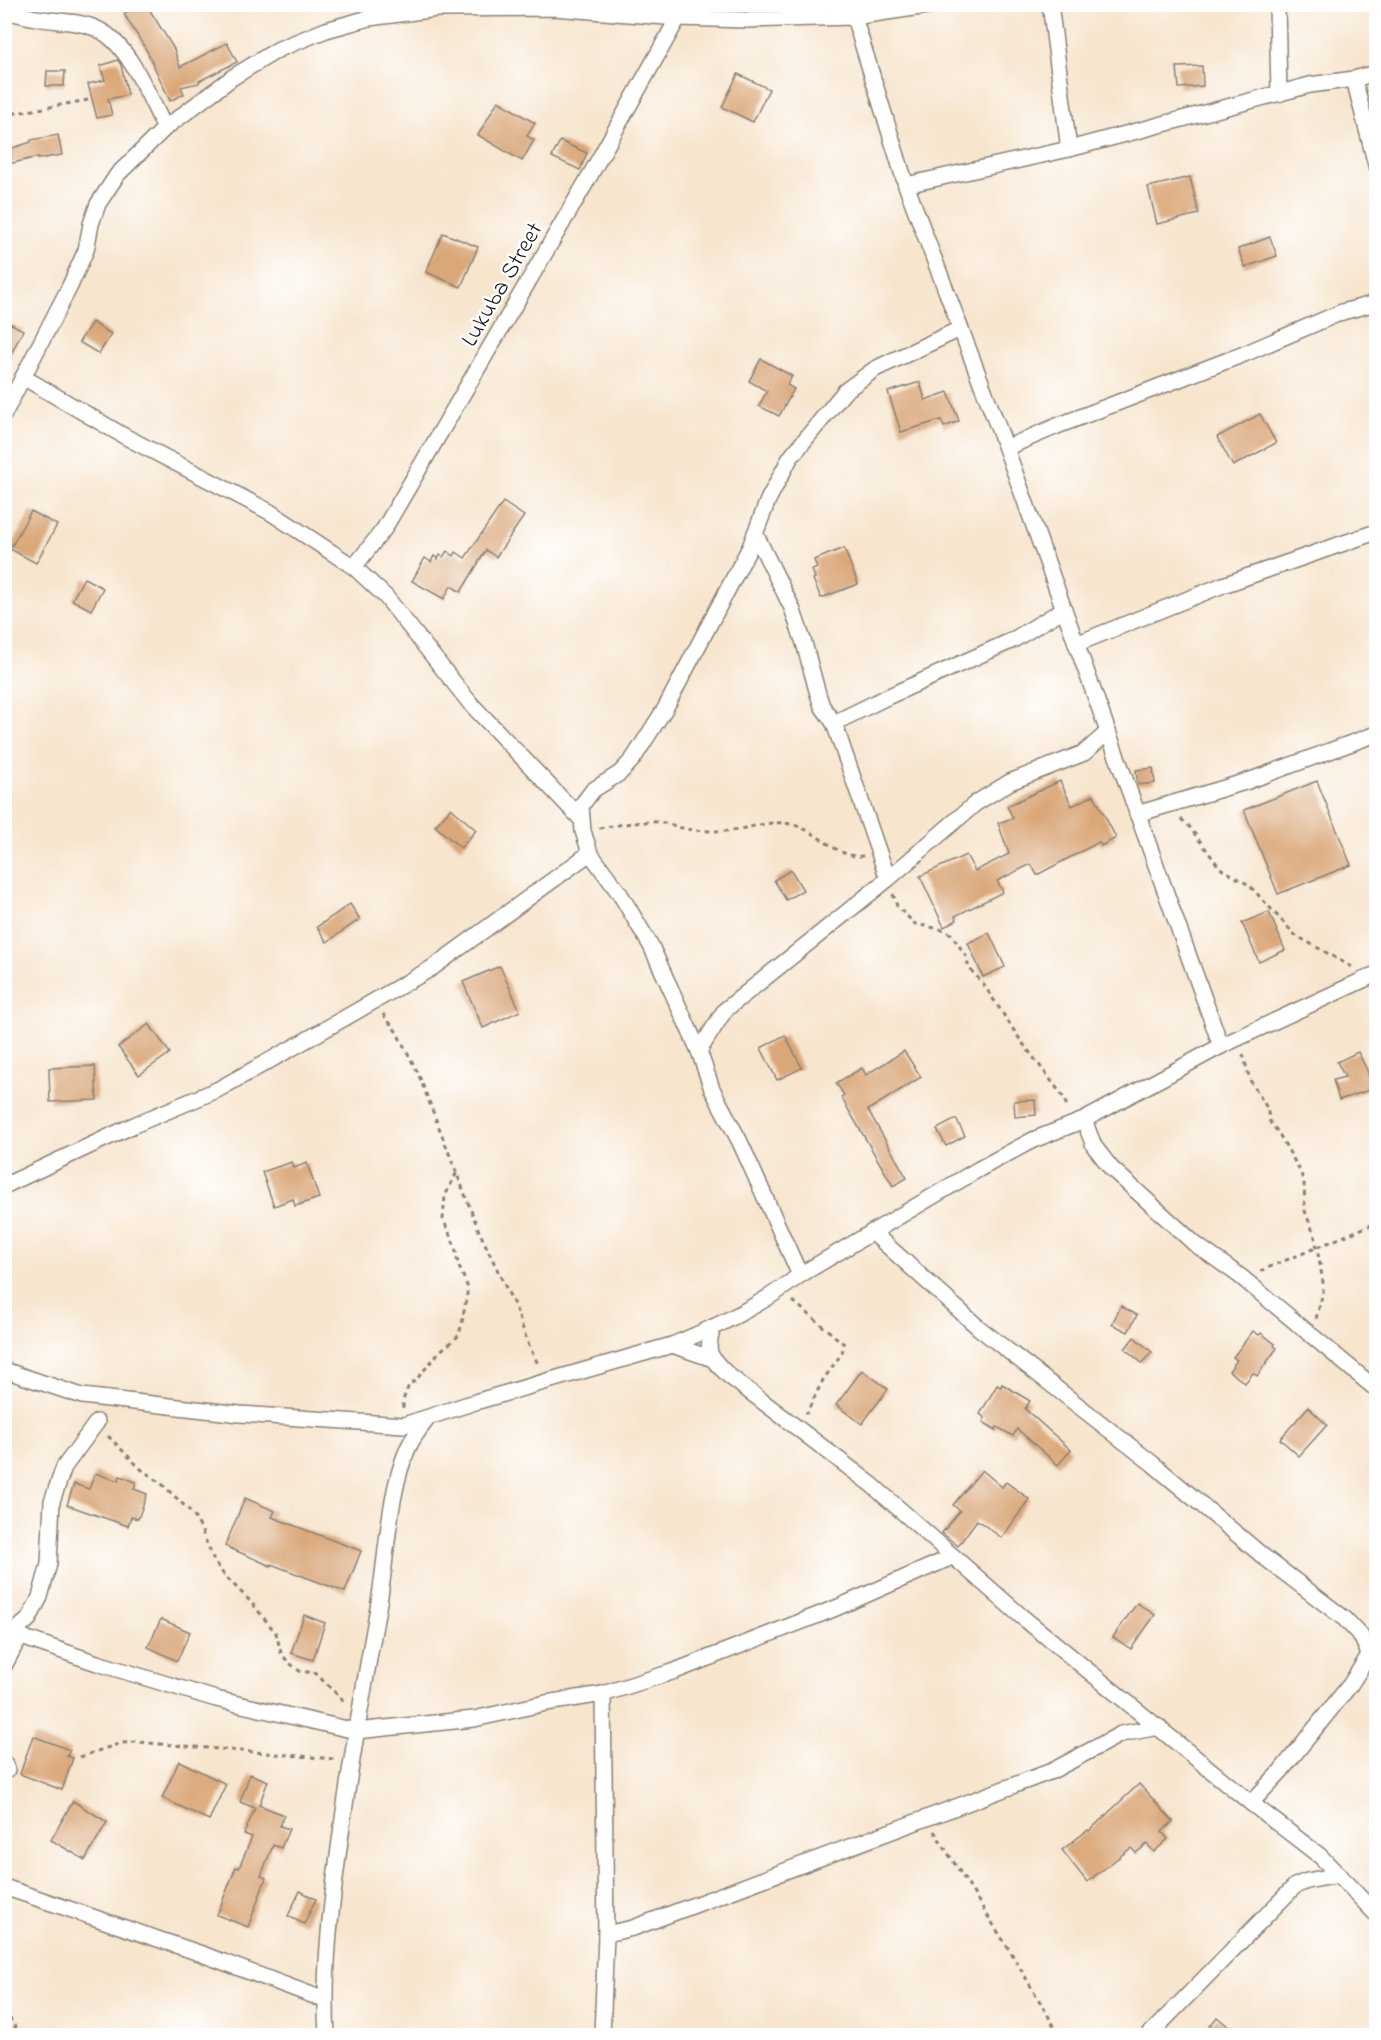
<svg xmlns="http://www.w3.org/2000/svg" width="1381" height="2040" viewBox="0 0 1381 2040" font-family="'Indie Flower',sans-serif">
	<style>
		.building { fill: #daa779 }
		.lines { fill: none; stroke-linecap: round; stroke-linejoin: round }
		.minor-casing { stroke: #8a8075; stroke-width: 18 }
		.path { stroke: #8a8075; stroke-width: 3; stroke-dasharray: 4.5 4.5; stroke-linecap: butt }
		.minor { stroke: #fff; stroke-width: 15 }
		.labels { text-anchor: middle; stroke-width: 5; stroke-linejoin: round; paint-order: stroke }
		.street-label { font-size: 24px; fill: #1c1c1c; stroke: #fff }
	</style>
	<rect width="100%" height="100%" fill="#fff"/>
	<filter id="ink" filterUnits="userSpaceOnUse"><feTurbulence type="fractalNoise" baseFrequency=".0167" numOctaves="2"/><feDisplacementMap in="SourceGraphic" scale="12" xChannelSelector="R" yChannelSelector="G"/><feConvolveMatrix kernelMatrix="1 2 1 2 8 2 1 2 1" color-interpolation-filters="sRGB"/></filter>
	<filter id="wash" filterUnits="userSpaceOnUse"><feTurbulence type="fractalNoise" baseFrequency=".008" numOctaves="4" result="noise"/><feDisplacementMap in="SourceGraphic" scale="24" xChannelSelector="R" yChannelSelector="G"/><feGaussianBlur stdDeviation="1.35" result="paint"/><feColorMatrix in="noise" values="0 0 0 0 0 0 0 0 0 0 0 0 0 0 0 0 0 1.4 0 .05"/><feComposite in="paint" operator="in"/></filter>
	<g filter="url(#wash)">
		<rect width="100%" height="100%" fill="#f7e5ce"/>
		<g id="blocks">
			<g class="building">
				<polygon points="139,4 146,4 174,49 180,67 227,43 237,62 199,81 199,83 181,87 184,94 170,101 147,51 124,14"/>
				<polygon points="118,60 121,65 128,95 108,99 112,115 97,118 88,84 105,80 100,66"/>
				<polygon points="1202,66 1203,86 1179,88 1177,67"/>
				<polygon points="47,71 65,71 64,86 46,86"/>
				<polygon points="738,74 769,89 753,122 722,107"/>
				<polygon points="498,101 535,123 527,136 534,140 522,161 478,135"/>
				<polygon points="58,135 62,155 38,159 38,157 4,165 4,151 31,142 31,140"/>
				<polygon points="560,141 587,153 580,170 552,157"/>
				<polygon points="1190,177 1199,214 1157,224 1148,187"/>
				<polygon points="443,233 478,247 461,287 426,272"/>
				<polygon points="1270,237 1277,256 1245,267 1238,249"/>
				<polygon points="4,320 23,330 4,368"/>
				<polygon points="92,322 111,334 99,354 79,342"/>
				<polygon points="761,359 792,376 787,385 794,389 779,416 759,406 767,391 749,381"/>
				<polygon points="920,382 925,400 948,392 959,421 944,427 941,420 901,432 888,392"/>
				<polygon points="1260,414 1276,443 1233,466 1217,437"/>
				<polygon points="503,502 524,516 496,557 486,550 461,592 451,586 444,599 412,581 425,558 431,562 434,556 438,559 440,555 443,557 447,551 454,556 456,552 465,558"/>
				<polygon points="31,511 57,525 36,563 10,549"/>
				<polygon points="844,548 858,584 821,598 813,579 815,578 812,570 817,568 814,560"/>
				<polygon points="84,578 103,588 91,610 72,600"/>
				<polygon points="1153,768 1155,783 1138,785 1136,770"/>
				<polygon points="1060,781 1072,806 1094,795 1116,838 1101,846 1099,842 1037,875 1031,864 997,881 1003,892 955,916 957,920 944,927 920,876 966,855 975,871 1009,854 998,823 1013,818 1007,806"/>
				<polygon points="1317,781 1351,865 1278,894 1244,810"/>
				<polygon points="451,808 476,830 461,848 435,826"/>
				<polygon points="791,870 803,890 786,900 774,880"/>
				<polygon points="350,904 360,919 327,942 317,927"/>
				<polygon points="1269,912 1285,950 1259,962 1242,923"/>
				<polygon points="989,933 1005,967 983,977 968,943"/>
				<polygon points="500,966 520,1011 483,1028 463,982"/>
				<polygon points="149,1024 170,1053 139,1075 118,1047"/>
				<polygon points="785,1035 802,1068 777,1080 761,1048"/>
				<polygon points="904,1051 921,1077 868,1110 907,1178 893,1186 841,1097 844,1095 836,1083 862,1068 866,1075"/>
				<polygon points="1358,1052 1367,1070 1373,1089 1339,1100 1333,1080 1345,1077 1337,1062"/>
				<polygon points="95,1066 97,1100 50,1102 49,1068"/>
				<polygon points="1035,1100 1036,1115 1015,1117 1014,1101"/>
				<polygon points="956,1119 965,1136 946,1146 937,1129"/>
				<polygon points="292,1162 294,1168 307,1163 319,1198 295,1206 293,1199 274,1206 262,1172"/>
				<polygon points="1121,1306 1137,1315 1128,1332 1112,1324"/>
				<polygon points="1253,1331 1259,1335 1261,1333 1275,1344 1274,1346 1277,1348 1257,1376 1253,1373 1245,1383 1229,1371 1237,1360 1233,1357"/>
				<polygon points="1134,1337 1152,1352 1142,1363 1125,1349"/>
				<polygon points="862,1370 888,1389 862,1424 836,1405"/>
				<polygon points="1002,1384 1030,1401 1025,1409 1071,1450 1058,1465 1017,1429 1013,1436 997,1427 996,1430 983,1422 985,1418 980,1414 997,1385 1001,1387"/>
				<polygon points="1308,1407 1327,1425 1299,1456 1280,1439"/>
				<polygon points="982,1470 1002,1487 1006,1482 1029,1499 1002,1538 977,1520 958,1546 942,1533 960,1511 953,1505"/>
				<polygon points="95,1473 118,1481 120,1476 136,1482 134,1489 147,1494 138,1519 131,1517 128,1526 67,1505 74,1484 89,1489"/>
				<polygon points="245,1498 275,1511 272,1517 361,1551 345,1592 271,1564 271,1566 225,1546"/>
				<polygon points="1137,1603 1155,1615 1131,1649 1113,1637"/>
				<polygon points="304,1615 325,1623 313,1660 291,1653"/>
				<polygon points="161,1619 190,1632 177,1661 148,1647"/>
				<polygon points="33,1736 70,1750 67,1756 73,1758 62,1790 20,1774"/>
				<polygon points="179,1761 226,1784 209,1820 162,1798"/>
				<polygon points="250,1774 268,1781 259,1805 284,1815 280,1826 289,1829 281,1848 273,1845 261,1876 266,1878 248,1927 217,1915 236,1867 239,1868 252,1837 244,1834 255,1808 240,1802"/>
				<polygon points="1139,1784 1173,1821 1162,1832 1168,1839 1154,1852 1147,1844 1136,1853 1131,1848 1087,1882 1062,1850 1088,1830 1089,1831"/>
				<polygon points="73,1801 107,1822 85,1860 51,1840"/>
				<polygon points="300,1891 316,1899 304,1924 288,1916"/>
				<polygon points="1217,2017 1240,2036 1202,2036"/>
			</g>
		</g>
	</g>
	<g filter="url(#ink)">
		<use href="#blocks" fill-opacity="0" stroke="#8a8075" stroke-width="1.5"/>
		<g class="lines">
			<g class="minor-casing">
				<g id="minor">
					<polyline points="850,4 906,185 1006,448 1221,1046"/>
					<polyline points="1050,4 1069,149"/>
					<polyline points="1277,4 1279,94"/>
					<path d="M4,11c11,2 21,5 32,7 21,4 44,2 63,12 30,14 51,69 66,98"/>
					<polyline points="1354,79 1376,165"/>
					<polyline points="906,185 1069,149 1310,85 1354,79 1376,73"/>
					<polyline points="23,377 124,436 270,512 354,567 386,597 470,703 581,819"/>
					<polyline points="4,414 70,286 86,250 91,224 98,204 117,175 165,128 233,77 279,49 326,30 369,18 437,9 554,8 678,18 747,20 853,17 941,4"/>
					<polyline points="1006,448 1057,426 1244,354 1342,312 1376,303"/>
					<polyline points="755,533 792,608 804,643 818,694 822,706 834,723 888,879"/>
					<polyline points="354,567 384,529 588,179 678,18"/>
					<polyline points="1076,644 1223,585 1376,532"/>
					<polyline points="834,723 887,697 1013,640 1064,609"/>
					<polyline points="1137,814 1248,781 1376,734"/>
					<polyline points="590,853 620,894 651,946 699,1051 712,1089 740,1142 800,1275"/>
					<polyline points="699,1051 725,1010 888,879 976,803 1010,782 1084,753 1108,732"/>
					<polyline points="1084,1120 1094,1146 1111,1168 1195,1244 1240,1276 1376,1389"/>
					<polyline points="4,1186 134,1125 217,1090 301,1043 432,968 590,853 583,831 581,806 593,790 620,773 633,759 666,707 750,547 768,500 790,458 845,391 875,369 960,329"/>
					<polyline points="872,1232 979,1328 1153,1464 1264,1557 1345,1619 1361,1636 1369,1654"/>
					<path d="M713,1327c-8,27 -4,29 15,48l144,110 149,131 230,187 69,53 56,58"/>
					<polyline points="672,1345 713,1359"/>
					<path d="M4,1370l78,26 158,18 164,11 71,-23 197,-57c45,-18 91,-41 128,-70l179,-106 54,-29 51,-20 137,-74 155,-72"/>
					<polyline points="4,1631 97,1663 216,1699 356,1731 474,1719 546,1703 603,1694 675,1671 836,1608 952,1557"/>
					<polyline points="12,1634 29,1619 40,1597 49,1564 52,1501 64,1467 97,1422"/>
					<polyline points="4,1666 20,1636"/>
					<polyline points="4,1763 7,1770"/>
					<polyline points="1251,1803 1280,1772 1350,1685 1376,1644"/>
					<polyline points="4,1887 202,1954 325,2000"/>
					<polyline points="606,1934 633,1928 1052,1771 1121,1734 1159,1727"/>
					<path d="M327,2036c-4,-66 4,-130 13,-195 10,-78 24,-155 38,-233 9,-49 10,-115 30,-160 5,-11 13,-21 20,-30"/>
					<polyline points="602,2036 606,1934 603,1694"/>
					<polyline points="1148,2036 1295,1886 1307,1881 1339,1875"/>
				</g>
			</g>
			<g class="path">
				<polyline points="4,113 11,114 88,100"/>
				<polyline points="1181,819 1188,825 1220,868 1249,885 1295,935 1352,967"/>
				<path d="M599,828c20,-3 40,-7 60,-6 9,1 18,5 27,7 11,2 25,2 36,2 23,0 45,-12 68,-7 28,5 45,35 74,32"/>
				<polyline points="893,894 897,906 915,924 940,929 951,934 966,956 969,968 984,985 1021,1041 1062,1095 1068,1108"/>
				<polyline points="383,1014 396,1031 418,1073 479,1231 516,1309 529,1346 539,1366"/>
				<polyline points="1243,1054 1250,1080 1267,1108 1270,1122 1278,1132 1300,1171 1304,1182 1305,1211 1315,1237 1323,1282 1323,1293 1316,1319"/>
				<polyline points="1260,1271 1376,1223"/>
				<polyline points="793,1301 844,1344 842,1353 823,1380 806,1414"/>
				<polyline points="403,1408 403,1400 409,1385 416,1380 440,1351 453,1341 459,1335 462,1322 468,1288 458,1264 455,1246 443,1219 445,1196 457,1172"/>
				<polyline points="108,1436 141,1469 163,1485 193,1514 201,1529 214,1561 224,1575 251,1602 276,1633 281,1653 288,1662 301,1672 314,1672 344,1701"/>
				<polyline points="80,1757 121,1743 138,1742 334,1759"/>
				<polyline points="934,1831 1010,1951 1060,2036"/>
				<polyline points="4,2010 21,2036"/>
			</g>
			<use href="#minor" class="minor"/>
		</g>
	</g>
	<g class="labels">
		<g class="street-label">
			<text transform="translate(501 284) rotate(-60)" y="8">Lukuba Street</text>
		</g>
	</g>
	<rect width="1381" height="2040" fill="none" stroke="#fff" stroke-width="24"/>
</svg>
